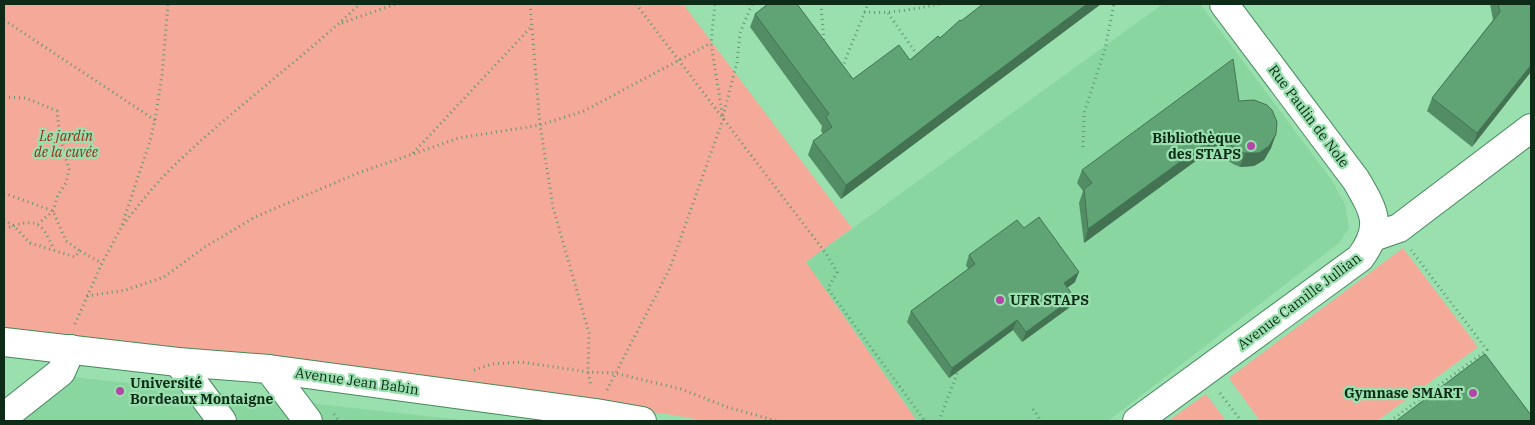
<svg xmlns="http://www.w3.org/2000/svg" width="1535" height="425" viewBox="0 0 1535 425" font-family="'IBM Plex Serif',serif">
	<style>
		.built { fill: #89d6a0 }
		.green { fill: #f5a999 }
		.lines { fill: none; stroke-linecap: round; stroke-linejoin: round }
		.minor-casing { stroke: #45895c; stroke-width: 30 }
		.path { stroke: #619771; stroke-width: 3; stroke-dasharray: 1 4; stroke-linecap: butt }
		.minor { stroke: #fff; stroke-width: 28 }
		.wall { fill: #538d65 }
		.shaded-wall { fill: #437352 }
		.building { fill: #60a475; stroke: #437352 }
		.poi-dot { fill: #b347a6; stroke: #9ae0ae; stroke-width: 2 }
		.labels { text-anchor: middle; stroke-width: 4.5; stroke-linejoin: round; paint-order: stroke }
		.street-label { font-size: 14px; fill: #0e2b18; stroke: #9ae0ae }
		.park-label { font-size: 14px; font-style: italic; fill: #9a2b16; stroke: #9ae0ae }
		.poi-label { font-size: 14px; font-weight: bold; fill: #0e2b18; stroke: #9ae0ae; text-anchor: end }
	</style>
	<rect width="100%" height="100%" fill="#9ae0ae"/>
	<g class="built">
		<polygon points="1163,4 1200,4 1331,179 1345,204 1349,228 1339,243 1108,421 917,421 806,262"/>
		<polygon points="64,376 472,421 4,421"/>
	</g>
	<g class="green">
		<polygon points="4,4 683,4 852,228 806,262 917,421 707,421 666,414 4,332"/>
		<polygon points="1403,248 1478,347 1377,421 1260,421 1229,378"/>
		<polygon points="1206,394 1226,421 1168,421"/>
	</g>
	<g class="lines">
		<g class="minor-casing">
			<g id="minor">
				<polyline points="1373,237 1399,228 1531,128"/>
				<polyline points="4,342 178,362 269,369 596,413 642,421"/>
				<polyline points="178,362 222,421"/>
				<polyline points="269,369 308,421"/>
				<polyline points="4,417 61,372 71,349"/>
				<path d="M1137,421l223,-163c24,-32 14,-47 -4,-78l-132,-176"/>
			</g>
		</g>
		<g class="path">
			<polyline points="530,4 540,125 553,207 589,333 588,372 591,386"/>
			<polyline points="636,4 827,255 837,272 828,289 925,421"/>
			<polyline points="821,4 824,43"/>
			<path d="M864,12c27,2 50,-3 76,-8"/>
			<polyline points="888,13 918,56"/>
			<polyline points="4,20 155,120"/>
			<polyline points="342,23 396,4"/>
			<polyline points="842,68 868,4"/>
			<polyline points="4,97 26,98 57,111 60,138 69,169 66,183 58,195 53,211 38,224"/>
			<polyline points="723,116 737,62 740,33 752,4"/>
			<polyline points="1083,147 1084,113 1105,49 1114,4"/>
			<polyline points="413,153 532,26"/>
			<polyline points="4,193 53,211 66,241 80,251"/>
			<polyline points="4,220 14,226 30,243 75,257 80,251 102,263"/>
			<path d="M123,225c18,-23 36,-46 58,-66 57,-54 122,-101 179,-155"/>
			<path d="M4,229c32,-11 36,-10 50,21"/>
			<polyline points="87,296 126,290 164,277 205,247 255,217 358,173 459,138 540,125 584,111 711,43"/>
			<polyline points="75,324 102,263 121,228 150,141 155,120 162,75 168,4"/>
			<polyline points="474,370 492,364 521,362 588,372 614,373 681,389 727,407 777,421"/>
			<polyline points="607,390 670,268 723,119 711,43 715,4"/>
			<polyline points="1220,393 1241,421"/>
			<polyline points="1033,409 1041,421"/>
			<polyline points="334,414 339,421"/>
			<polyline points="939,421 958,371"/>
			<polyline points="1390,421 1487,350 1411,250"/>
		</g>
		<use href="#minor" class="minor"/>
	</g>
	<g class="wall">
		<polygon points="983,4 1101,4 841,199 808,155 813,141 823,134 821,131 822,126 750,27 755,14 853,79 910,60 940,38"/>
		<polygon points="1490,4 1531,4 1472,147 1427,111 1432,98 1493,20"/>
		<polygon points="1239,101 1276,134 1271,148 1264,160 1254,166 1240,167 1233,164 1226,159 1216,146 1084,243 1079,203 1083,191 1077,183 1082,170"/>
		<polygon points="1024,228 1075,282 1067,288 1070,307 1022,342 1013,330 949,378 907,322 911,311 968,269 966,265 969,255"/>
	</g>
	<g class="shaded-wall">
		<polygon points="1087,4 1101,4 841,199 846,185"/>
		<polygon points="1531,65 1531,72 1472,147 1477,133"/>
		<polygon points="1221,132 1216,146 1084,243 1088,229"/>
		<polygon points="1276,134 1271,148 1264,160 1254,166 1240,167 1245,153"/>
		<polygon points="1079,272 1075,282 1060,293 1064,283"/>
		<polygon points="1074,297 1070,307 1022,342 1026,332"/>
		<polygon points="1017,320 1013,330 949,378 952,368"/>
	</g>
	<g class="building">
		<polygon points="768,4 797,4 853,79 899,45 910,60 938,36 940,38 960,20 961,21 983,4 1087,4 846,185 813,141 832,127 826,117 829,114 755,14"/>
		<polygon points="1498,4 1531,4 1531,65 1477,133 1432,98 1500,12"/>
		<polygon points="1233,59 1239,101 1254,100 1267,105 1272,110 1277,122 1276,134 1269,146 1259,153 1245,153 1238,151 1231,145 1221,132 1088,229 1084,189 1092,183 1082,170"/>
		<polygon points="1039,217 1079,272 1064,283 1074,297 1026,332 1017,320 952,368 911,311 975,264 969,255 1017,220 1024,228"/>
		<polygon points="1485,354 1531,415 1531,421 1396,421"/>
	</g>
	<g class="poi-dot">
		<circle cx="1251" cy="146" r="5"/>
		<circle cx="1000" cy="300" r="5"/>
		<circle cx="120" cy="391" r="5"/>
		<circle cx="1473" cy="393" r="5"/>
	</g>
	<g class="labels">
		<g class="street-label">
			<text transform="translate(1309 116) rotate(53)" y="5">Rue Paulin de Nole</text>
			<text transform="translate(1299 301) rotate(-37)" y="5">Avenue Camille Jullian</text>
			<text transform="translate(357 381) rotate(8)" y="5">Avenue Jean Babin</text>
		</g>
		<g class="park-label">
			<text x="66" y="141">Le jardin<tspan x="66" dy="16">de la cuvée</tspan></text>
		</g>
		<g class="poi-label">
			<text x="1241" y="143">Bibliothèque<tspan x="1241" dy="16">des STAPS</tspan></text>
			<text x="1010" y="305" text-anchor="start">UFR STAPS</text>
			<text x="130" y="388" text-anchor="start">Université<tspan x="130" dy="16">Bordeaux Montaigne</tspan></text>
			<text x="1463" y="398">Gymnase SMART</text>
		</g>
	</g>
	<rect width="1535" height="425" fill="none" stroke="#0e2b18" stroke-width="10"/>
</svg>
